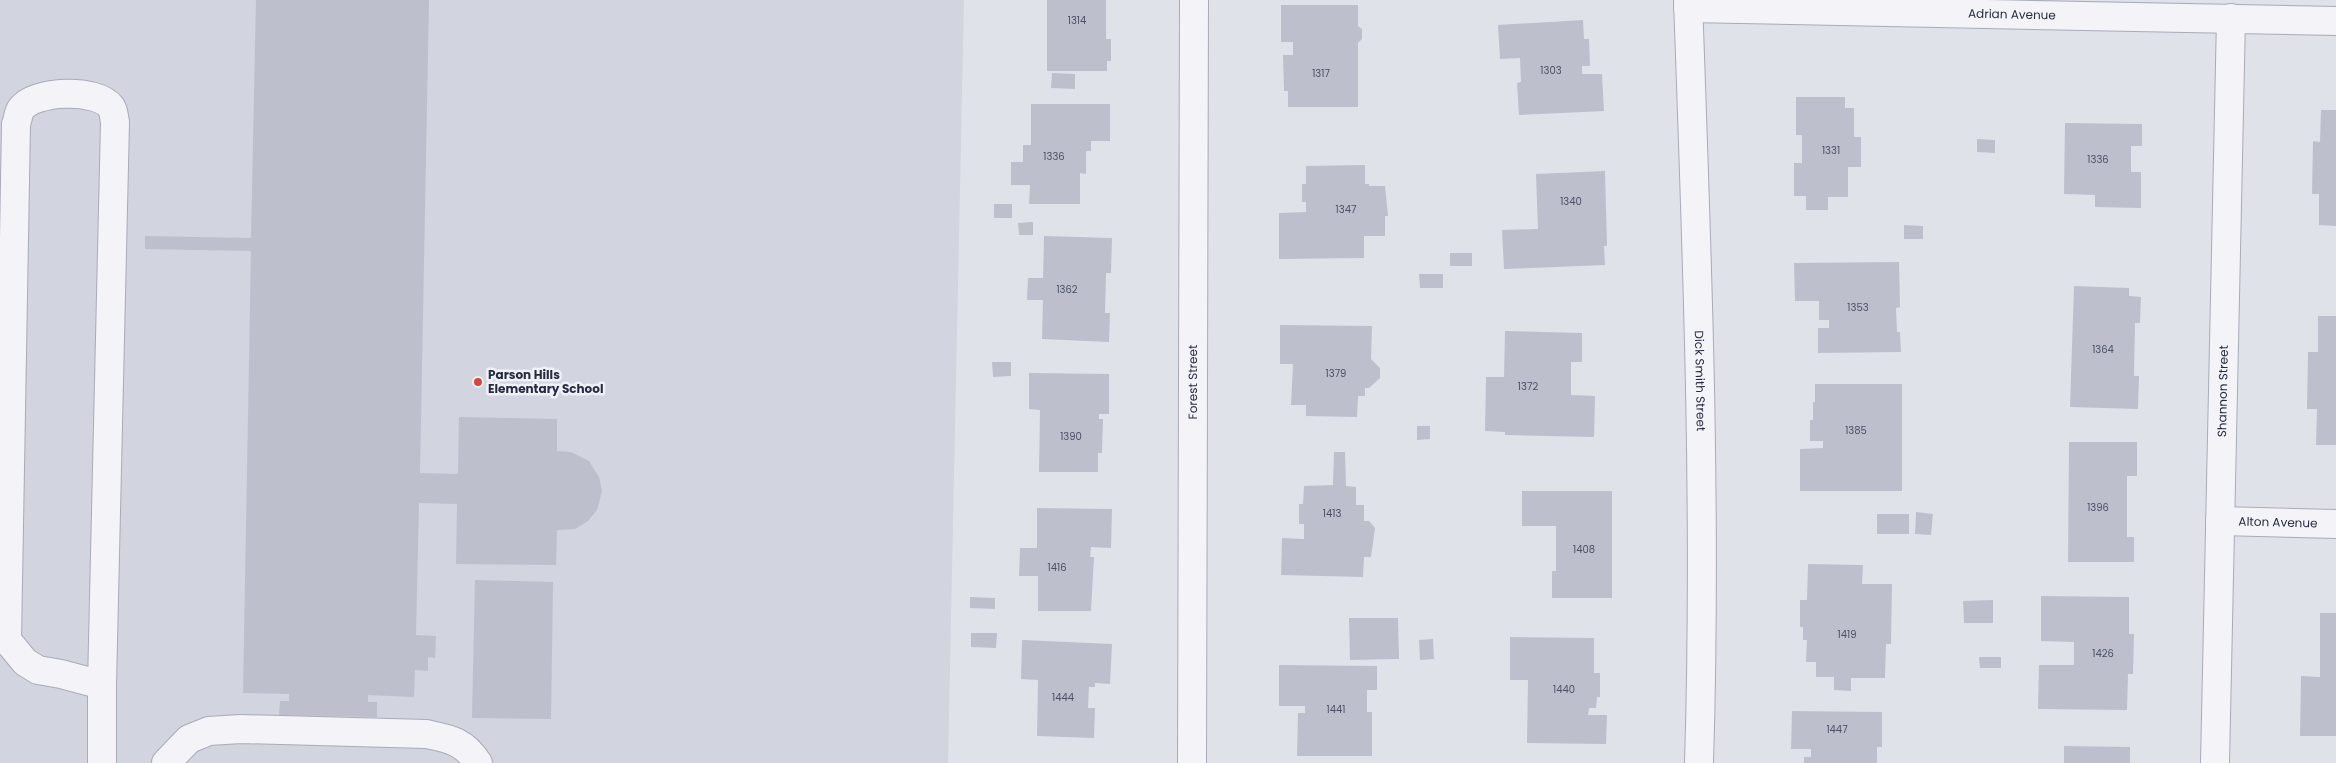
<svg xmlns="http://www.w3.org/2000/svg" width="2336" height="763" viewBox="0 0 2336 763" font-family="Poppins,sans-serif">
	<style>
		.built { fill: #d2d4df }
		.building { fill: #bdbfcd }
		.lines { fill: none; stroke-linecap: round; stroke-linejoin: round }
		.minor-casing { stroke: #a8abb8; stroke-width: 30 }
		.minor { stroke: #f3f3f8; stroke-width: 28 }
		.poi-dot { fill: #d6483e; stroke: #eff1f7; stroke-width: 2 }
		.labels { text-anchor: middle; stroke-width: 5; stroke-linejoin: round; paint-order: stroke }
		.number-label { font-size: 10px; fill: #4c5065 }
		.street-label { font-size: 12px; fill: #272b42; stroke: #eff1f7 }
		.poi-label { font-size: 12px; font-weight: bold; fill: #272b42; stroke: #eff1f7; text-anchor: start }
	</style>
	<rect width="100%" height="100%" fill="#e0e2ea"/>
	<polygon class="built" points="0,0 964,0 948,763 0,763"/>
	<g class="building">
		<polygon points="256,0 429,0 420,473 458,474 459,417 557,419 557,451 571,452 589,461 599,477 602,491 597,510 588,521 575,529 557,530 556,565 456,564 457,504 419,503 416,635 436,636 435,658 428,657 428,671 415,670 414,697 368,695 368,702 377,702 377,717 279,715 280,701 289,701 289,694 243,693 251,251 145,249 145,236 251,238"/>
		<polygon points="1047,0 1106,0 1106,39 1111,39 1111,61 1107,61 1107,71 1047,71"/>
		<polygon points="1281,5 1358,5 1358,26 1362,29 1362,39 1358,43 1358,107 1288,107 1288,91 1284,91 1283,55 1293,55 1293,42 1281,42"/>
		<polygon points="1583,20 1584,39 1589,39 1590,66 1582,66 1582,74 1602,74 1604,111 1519,115 1517,83 1521,82 1520,58 1500,59 1498,25"/>
		<polygon points="1052,73 1075,74 1075,89 1051,88"/>
		<polygon points="1796,97 1845,97 1845,108 1854,108 1854,137 1861,137 1861,167 1848,167 1848,197 1828,197 1828,210 1806,210 1806,196 1794,196 1794,163 1802,163 1802,135 1796,135"/>
		<polygon points="1031,104 1110,104 1110,141 1091,141 1091,151 1086,151 1086,174 1080,173 1080,204 1029,204 1030,185 1011,185 1011,162 1023,162 1023,145 1031,145"/>
		<polygon points="2321,110 2336,110 2336,226 2319,225 2319,194 2312,194 2313,141 2320,142"/>
		<polygon points="2065,123 2142,124 2142,146 2131,146 2131,172 2141,172 2141,208 2095,207 2095,195 2064,194"/>
		<polygon points="1977,139 1995,140 1995,153 1977,152"/>
		<polygon points="1365,165 1365,184 1369,184 1369,186 1385,186 1388,216 1385,216 1385,236 1364,236 1364,258 1279,259 1279,213 1306,212 1306,202 1302,202 1302,184 1306,184 1306,166"/>
		<polygon points="1605,171 1607,246 1604,246 1605,265 1504,269 1502,230 1538,229 1536,174"/>
		<rect x="994" y="204" width="18" height="14"/>
		<polygon points="1033,222 1033,235 1019,235 1018,223"/>
		<polygon points="1904,225 1923,226 1923,239 1904,239"/>
		<polygon points="1044,236 1112,238 1111,273 1106,273 1105,313 1110,313 1109,342 1042,339 1043,300 1027,300 1028,278 1043,278"/>
		<rect x="1450" y="253" width="22" height="13"/>
		<polygon points="1899,262 1900,307 1896,308 1897,332 1900,332 1901,352 1818,353 1818,328 1829,328 1829,320 1819,320 1819,301 1795,301 1794,263"/>
		<polygon points="1419,274 1443,274 1443,288 1420,288"/>
		<polygon points="2074,286 2129,288 2129,296 2141,297 2140,323 2135,323 2134,376 2139,376 2138,409 2070,407"/>
		<polygon points="2318,316 2336,316 2336,445 2316,445 2317,409 2307,409 2308,352 2318,352"/>
		<polygon points="1280,325 1372,326 1371,359 1380,368 1380,378 1369,388 1365,388 1365,396 1358,396 1357,417 1306,416 1306,405 1291,405 1293,364 1280,364"/>
		<polygon points="1505,331 1582,333 1582,362 1571,362 1571,395 1595,396 1594,437 1505,435 1505,432 1485,431 1486,377 1504,377"/>
		<polygon points="992,362 1011,362 1011,376 993,377"/>
		<polygon points="1029,373 1109,374 1109,414 1099,414 1099,419 1103,419 1102,453 1098,453 1098,472 1039,472 1040,410 1029,409"/>
		<polygon points="1815,384 1902,384 1902,491 1800,491 1800,449 1823,448 1823,441 1810,441 1810,420 1813,420 1813,402 1815,402"/>
		<polygon points="1417,426 1430,426 1430,439 1417,440"/>
		<polygon points="2069,442 2137,442 2137,476 2127,476 2127,537 2134,537 2134,562 2068,562"/>
		<polygon points="1334,452 1345,452 1346,486 1356,487 1356,505 1364,505 1364,521 1369,521 1375,528 1371,557 1364,557 1363,577 1281,575 1282,538 1304,539 1304,524 1299,524 1299,504 1303,504 1304,486 1333,485"/>
		<polygon points="1522,491 1612,491 1612,598 1552,598 1552,571 1556,571 1556,526 1522,526"/>
		<polygon points="1037,508 1112,509 1111,548 1091,547 1090,557 1094,557 1091,611 1038,611 1038,576 1019,576 1020,548 1037,548"/>
		<polygon points="1916,512 1933,514 1931,535 1915,534"/>
		<rect x="1877" y="514" width="32" height="20"/>
		<polygon points="1808,564 1863,565 1862,584 1892,584 1891,644 1886,644 1885,678 1851,678 1851,691 1834,690 1834,677 1816,677 1816,662 1806,662 1807,640 1803,640 1803,627 1800,627 1800,600 1807,600"/>
		<polygon points="475,580 553,582 551,719 472,718"/>
		<polygon points="2041,596 2129,597 2129,634 2134,634 2133,674 2128,674 2127,710 2038,709 2039,665 2074,665 2074,642 2041,641"/>
		<polygon points="970,597 995,598 995,609 970,608"/>
		<polygon points="1993,600 1993,623 1964,623 1963,601"/>
		<polygon points="2320,613 2336,613 2336,736 2300,736 2301,676 2320,677"/>
		<polygon points="1349,618 1398,618 1399,659 1350,660"/>
		<polygon points="971,633 997,633 996,648 971,647"/>
		<polygon points="1510,637 1594,638 1594,673 1600,673 1600,697 1597,697 1596,708 1589,708 1588,715 1607,715 1606,744 1527,743 1528,680 1510,680"/>
		<polygon points="1433,639 1434,659 1420,660 1419,640"/>
		<polygon points="1022,640 1112,644 1110,684 1095,683 1095,687 1089,687 1088,708 1095,708 1094,738 1037,736 1038,680 1021,679"/>
		<polygon points="1979,657 2001,657 2001,668 1980,668"/>
		<polygon points="1279,665 1377,666 1377,690 1367,690 1367,712 1372,712 1372,756 1297,756 1298,713 1305,713 1305,706 1279,706"/>
		<polygon points="1792,711 1882,712 1882,747 1877,747 1877,763 1804,763 1804,757 1811,757 1811,749 1791,749"/>
		<polygon points="2064,746 2130,747 2130,763 2064,763"/>
	</g>
	<g class="lines">
		<g class="minor-casing">
			<g id="minor">
				<path id="s1" d="M1688,0c9,254 19,509 11,763"/>
				<path id="s2" d="M1688,8l648,13"/>
				<path id="s3" d="M2220,521l116,3"/>
				<path d="M102,685l-41,-11 -23,-4 -13,-8 -18,-22 9,-516c2,-4 2,-11 5,-15 13,-19 76,-21 90,-2 3,4 3,11 4,15l-13,563v78"/>
				<path d="M166,763l23,-24 20,-8 32,-2 185,5c24,5 38,7 52,29"/>
				<path id="s4" d="M1192,763l2,-763"/>
				<path id="s5" d="M2215,763l16,-745"/>
			</g>
		</g>
		<use href="#minor" class="minor"/>
	</g>
	<circle class="poi-dot" cx="478" cy="382" r="5"/>
	<g class="labels">
		<g class="number-label">
			<text x="1077" y="24">1314</text>
			<text x="1551" y="74">1303</text>
			<text x="1321" y="77">1317</text>
			<text x="1831" y="154">1331</text>
			<text x="1054" y="160">1336</text>
			<text x="2098" y="163">1336</text>
			<text x="1571" y="205">1340</text>
			<text x="1346" y="213">1347</text>
			<text x="1067" y="293">1362</text>
			<text x="1858" y="311">1353</text>
			<text x="2103" y="353">1364</text>
			<text x="1336" y="377">1379</text>
			<text x="1528" y="390">1372</text>
			<text x="1856" y="434">1385</text>
			<text x="1071" y="440">1390</text>
			<text x="2098" y="511">1396</text>
			<text x="1332" y="517">1413</text>
			<text x="1584" y="553">1408</text>
			<text x="1057" y="571">1416</text>
			<text x="1847" y="638">1419</text>
			<text x="2103" y="657">1426</text>
			<text x="1564" y="693">1440</text>
			<text x="1063" y="701">1444</text>
			<text x="1336" y="713">1441</text>
			<text x="1837" y="733">1447</text>
		</g>
		<g class="street-label">
			<text dy="4" stroke="none"><textPath href="#s2" startOffset="324">Adrian Avenue</textPath></text>
			<text dy="4" stroke="none"><textPath href="#s1" startOffset="381">Dick Smith Street</textPath></text>
			<text dy="4" stroke="none"><textPath href="#s4" startOffset="381">Forest Street</textPath></text>
			<text dy="4" stroke="none"><textPath href="#s5" startOffset="372">Shannon Street</textPath></text>
			<text dy="4" stroke="none"><textPath href="#s3" startOffset="58">Alton Avenue</textPath></text>
		</g>
		<g class="poi-label">
			<text x="488" y="379">Parson Hills<tspan x="488" dy="14">Elementary School</tspan></text>
		</g>
	</g>
</svg>
